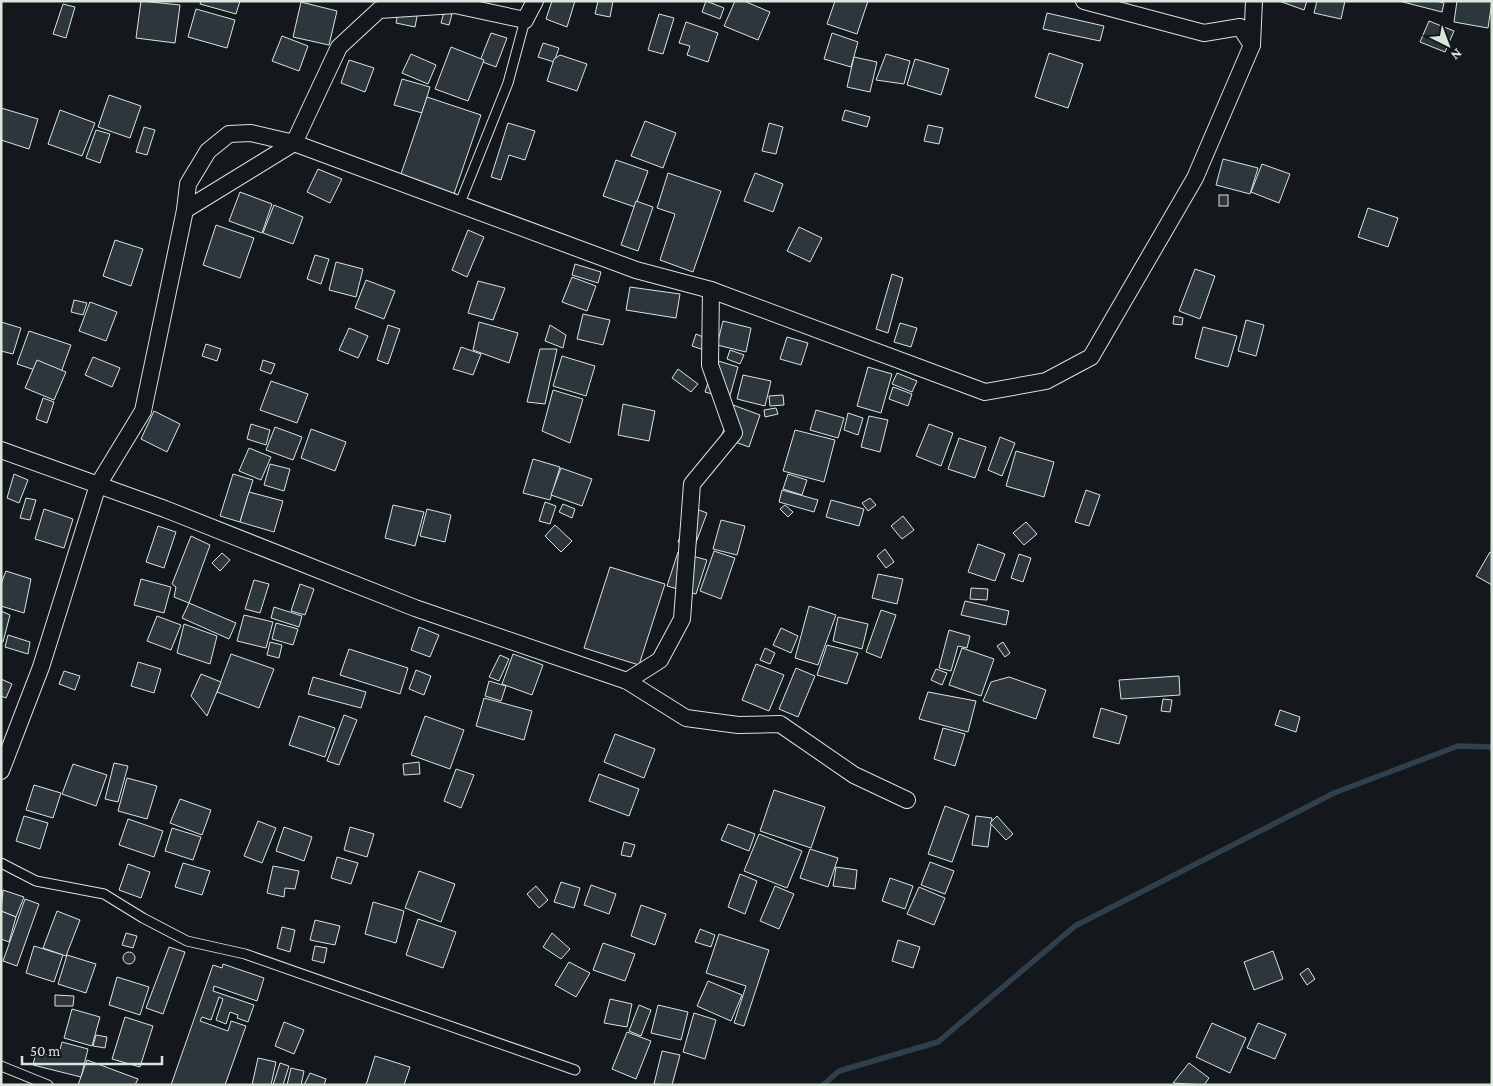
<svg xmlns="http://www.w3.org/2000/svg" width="1493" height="1086" viewBox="0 0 1493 1086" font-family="'Crimson Pro',serif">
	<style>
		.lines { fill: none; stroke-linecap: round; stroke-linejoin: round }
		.stream { stroke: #2f3f4d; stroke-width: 5.5 }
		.building { fill: #2c363c; stroke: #d8e6dc }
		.lane-casing { stroke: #d8e6dc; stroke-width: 11 }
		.street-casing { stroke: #d8e6dc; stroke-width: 18 }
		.lane { stroke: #14181c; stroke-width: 9 }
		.street { stroke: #14181c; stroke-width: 16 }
	</style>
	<rect width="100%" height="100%" fill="#14181c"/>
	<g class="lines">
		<polyline class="stream" points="823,1085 839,1071 938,1042 1075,926 1334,793 1458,746 1492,747"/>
	</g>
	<g class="building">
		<polygon points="141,1 180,5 175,43 136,38"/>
		<polygon points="201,1 240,1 236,14 200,4"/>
		<polygon points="552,1 575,1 567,27 546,19"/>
		<polygon points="598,1 613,1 610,17 595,14"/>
		<polygon points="706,1 724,8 720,19 702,12"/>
		<polygon points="735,1 744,1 770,12 758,40 724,26"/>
		<polygon points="835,1 868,1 857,34 827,24"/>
		<polygon points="1279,1 1307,1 1304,10"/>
		<polygon points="1317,1 1345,1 1341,19 1314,13"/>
		<polygon points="1399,1 1436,1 1444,3 1442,12"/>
		<polygon points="1457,1 1492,1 1488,28 1454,22"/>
		<polygon points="301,2 337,11 329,45 293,37"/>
		<polygon points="400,2 419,6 415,27 396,23"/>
		<polygon points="63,4 75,7 66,38 53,34"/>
		<polygon points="196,9 235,20 227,48 188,37"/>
		<polygon points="444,12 452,14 449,25 441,23"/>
		<polygon points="1047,13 1104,26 1100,41 1043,29"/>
		<polygon points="659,14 674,18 663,54 648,50"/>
		<polygon points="1429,21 1454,31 1445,52 1420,42"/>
		<polygon points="686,22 718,33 708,62 687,55 690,46 679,43"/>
		<polygon points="491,33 507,38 496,67 480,61"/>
		<polygon points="832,33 858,42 851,67 824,59"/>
		<polygon points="282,36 308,46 299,71 272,61"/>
		<polygon points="543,43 559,48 554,62 538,57"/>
		<polygon points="451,47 484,60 468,101 435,89"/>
		<polygon points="1049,53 1083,64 1068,108 1035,97"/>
		<polygon points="411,54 436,65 428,84 402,73"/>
		<polygon points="886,54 910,61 904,84 876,80"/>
		<polygon points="560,55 587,64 577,91 547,81 554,59"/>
		<polygon points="854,57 877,62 870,92 847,87"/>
		<polygon points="915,59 949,69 941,95 907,85"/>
		<polygon points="349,60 374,68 365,92 341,83"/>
		<polygon points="402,79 430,87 422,113 394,105"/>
		<polygon points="109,95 141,106 130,138 98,127"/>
		<polygon points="427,97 481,115 454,194 400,177"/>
		<polygon points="1,108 38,119 29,149 1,140"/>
		<polygon points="60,110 95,123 82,156 48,144"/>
		<polygon points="845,110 870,117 867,127 842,120"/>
		<polygon points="645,121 676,133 663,168 631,156"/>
		<polygon points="508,123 535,131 525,160 509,155 501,180 491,177"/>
		<polygon points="769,123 783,127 776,154 762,151"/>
		<polygon points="928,125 943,128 939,144 924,141"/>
		<polygon points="144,127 155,130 147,155 136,152"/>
		<polygon points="96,130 110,134 100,163 86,158"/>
		<polygon points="1223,159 1258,168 1250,194 1216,185"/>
		<polygon points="616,160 648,171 635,207 603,196"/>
		<polygon points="1262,164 1290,174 1279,203 1251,192"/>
		<polygon points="318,169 342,179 330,203 307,192"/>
		<polygon points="668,173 721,191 693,272 660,260 675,214 657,208"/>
		<polygon points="755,173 783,184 773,212 744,201"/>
		<polygon points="240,192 272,204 262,233 229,221"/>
		<rect x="1219" y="195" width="9" height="11"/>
		<polygon points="636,201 653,207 638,251 621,245"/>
		<polygon points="274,205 303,217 293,244 263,233"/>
		<polygon points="1368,208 1398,218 1388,247 1358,237"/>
		<polygon points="216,225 254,238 240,278 203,265"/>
		<polygon points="799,227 822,238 810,262 787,251"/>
		<polygon points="468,230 484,237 467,277 452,270"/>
		<polygon points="115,240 143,249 131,286 103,276"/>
		<polygon points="315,255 329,259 321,284 307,279"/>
		<polygon points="336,262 363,269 356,297 329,290"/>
		<polygon points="575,264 601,272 598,283 572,275"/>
		<polygon points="1195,269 1215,276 1200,319 1179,311"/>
		<polygon points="892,274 903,278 888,333 876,329"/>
		<polygon points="572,277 596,286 587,311 562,302"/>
		<polygon points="366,280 395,291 384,319 355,308"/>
		<polygon points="478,281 505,288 493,320 468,313"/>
		<polygon points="630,287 680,294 676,318 626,310"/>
		<polygon points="74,300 87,303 83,315 71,312"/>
		<polygon points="90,302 117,312 106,341 79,331"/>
		<polygon points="583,314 610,320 603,345 577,339"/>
		<polygon points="1174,316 1183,318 1182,325 1173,324"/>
		<polygon points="1246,320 1264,325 1256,356 1238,351"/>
		<polygon points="723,321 751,328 746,352 717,345"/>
		<polygon points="1,322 21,328 13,354 1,351"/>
		<polygon points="479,322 518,333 509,363 473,350"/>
		<polygon points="900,323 917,328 911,347 894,342"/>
		<polygon points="388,325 400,329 388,364 377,360"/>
		<polygon points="550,325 566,335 563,348 545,341"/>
		<polygon points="1203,327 1237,336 1228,367 1195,358"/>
		<polygon points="349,328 368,336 358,358 339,350"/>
		<polygon points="29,331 71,345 59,378 17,364"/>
		<polygon points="696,334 708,339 704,350 692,346"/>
		<polygon points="787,337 808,343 801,365 780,359"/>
		<polygon points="206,344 221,349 217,361 202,356"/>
		<polygon points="461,347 481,354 473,375 453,369"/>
		<polygon points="540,349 557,349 545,404 527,402"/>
		<polygon points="730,350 744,355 740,364 727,359"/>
		<polygon points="562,356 595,366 586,396 553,386"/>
		<polygon points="93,357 120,368 112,387 85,375"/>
		<polygon points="37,360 66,372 54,400 25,388"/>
		<polygon points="263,360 275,364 271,374 260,370"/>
		<polygon points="715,360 738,367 729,399 705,392"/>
		<polygon points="868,367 892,374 881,413 857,406"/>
		<polygon points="678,369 698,384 691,392 672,378"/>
		<polygon points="897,373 917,381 912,392 892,384"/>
		<polygon points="743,375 771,381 765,406 737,399"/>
		<polygon points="271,381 308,394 297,423 260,410"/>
		<polygon points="893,387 912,394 908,406 889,399"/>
		<polygon points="553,390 583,399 570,443 542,431"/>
		<polygon points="783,395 784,405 770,406 769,396"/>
		<polygon points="43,398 54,402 47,423 36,419"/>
		<polygon points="623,404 655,411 649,441 618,435"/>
		<polygon points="733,405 760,415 749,447 721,437"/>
		<polygon points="776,408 778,414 765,417 764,410"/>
		<polygon points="816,410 844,418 838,438 810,430"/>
		<polygon points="154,411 180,424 167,452 141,439"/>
		<polygon points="848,413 863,418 858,435 844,430"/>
		<polygon points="869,416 888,420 880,452 861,447"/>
		<polygon points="251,424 270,430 266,445 247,439"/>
		<polygon points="929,424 953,433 941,466 916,456"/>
		<polygon points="275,427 302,437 293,460 266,450"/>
		<polygon points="311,429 346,442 335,471 301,458"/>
		<polygon points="795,430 835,440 824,482 783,471"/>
		<polygon points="1000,437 1015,443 1002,476 988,470"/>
		<polygon points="959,438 986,447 975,478 948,469"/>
		<polygon points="249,448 271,457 261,480 239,471"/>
		<polygon points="1016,451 1054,462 1044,497 1006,486"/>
		<polygon points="533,459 560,467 550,500 523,493"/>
		<polygon points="270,464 290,469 284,491 264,485"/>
		<polygon points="561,468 592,479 582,506 551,495"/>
		<polygon points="14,474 28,480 19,503 7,498"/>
		<polygon points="233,474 253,480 240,522 220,516"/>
		<polygon points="788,474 807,480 802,495 783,489"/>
		<polygon points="782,490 818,500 814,512 779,502"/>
		<polygon points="1086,490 1100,495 1089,526 1075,522"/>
		<polygon points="249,492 283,501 274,532 240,522"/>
		<polygon points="26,498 36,500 30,520 20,518"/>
		<polygon points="870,498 876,505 868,511 862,503"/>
		<polygon points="831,500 864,509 859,526 826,517"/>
		<polygon points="545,502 556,506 550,524 539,521"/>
		<polygon points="563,504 575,509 572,518 559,512"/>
		<polygon points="393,505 424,512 415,546 385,538"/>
		<polygon points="785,505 793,512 788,517 780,509"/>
		<polygon points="691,507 707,513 694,548 678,542"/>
		<polygon points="44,509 73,519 64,548 35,539"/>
		<polygon points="427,509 451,515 445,542 420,536"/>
		<polygon points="903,516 914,530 902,539 891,526"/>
		<polygon points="721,520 745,526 737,555 713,549"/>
		<polygon points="1026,522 1037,534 1024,545 1013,533"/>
		<polygon points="555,525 572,541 561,552 545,536"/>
		<polygon points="158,526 176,532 164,568 146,562"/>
		<polygon points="191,536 210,545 189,603 174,597 176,587 172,584"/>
		<polygon points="978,544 1005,554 995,581 968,572"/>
		<polygon points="885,549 894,562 886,568 877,556"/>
		<polygon points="714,551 735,558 721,599 700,591"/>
		<polygon points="678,552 707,560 696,594 667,586"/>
		<polygon points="1490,552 1492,553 1492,585 1476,576"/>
		<polygon points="222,553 230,560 220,571 212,563"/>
		<polygon points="1019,554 1031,558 1023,582 1011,578"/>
		<polygon points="610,567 665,584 639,665 584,648"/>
		<polygon points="6,571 31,579 24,613 1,606 1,584"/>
		<polygon points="878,574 903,579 897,604 872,598"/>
		<polygon points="141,579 171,587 164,613 134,605"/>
		<polygon points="254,580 269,584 260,613 245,609"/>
		<polygon points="300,584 314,589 305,615 291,611"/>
		<polygon points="971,588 988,589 987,600 970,599"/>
		<polygon points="965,601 1009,611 1006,625 961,615"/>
		<polygon points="189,603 236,623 229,639 182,618"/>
		<polygon points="809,606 836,615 818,665 795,658"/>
		<polygon points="274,607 302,616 299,627 271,618"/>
		<polygon points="881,610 896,615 881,658 866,652"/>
		<polygon points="1,611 10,615 3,642 1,641"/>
		<polygon points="244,615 273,622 266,648 237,641"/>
		<polygon points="157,616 181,625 171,650 147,641"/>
		<polygon points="838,617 868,624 862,649 833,641"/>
		<polygon points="276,623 298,629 293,645 272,639"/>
		<polygon points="184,624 217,636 210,664 177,653"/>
		<polygon points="419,627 439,635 430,657 411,650"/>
		<polygon points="781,628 798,636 791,653 773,645"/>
		<polygon points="949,630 970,636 967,648 958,646 951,671 939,668"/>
		<polygon points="8,635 30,642 28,654 5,647"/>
		<polygon points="270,642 282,645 279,658 267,655"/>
		<polygon points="1003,642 1010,653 1005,657 997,646"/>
		<polygon points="827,645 858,653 847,684 817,675"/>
		<polygon points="765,648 775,653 770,664 760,660"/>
		<polygon points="962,648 994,659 981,696 949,685"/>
		<polygon points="349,649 408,668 400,694 340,675"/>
		<polygon points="231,654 274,669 259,708 217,692"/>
		<polygon points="513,654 543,665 532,695 502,684"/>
		<polygon points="500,655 509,659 499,681 489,677"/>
		<polygon points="138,662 161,669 154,693 131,686"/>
		<polygon points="756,664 784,675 769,711 742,700"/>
		<polygon points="796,668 815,676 798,717 779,709"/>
		<polygon points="936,669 947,673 942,685 931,680"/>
		<polygon points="416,670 431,676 424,695 409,689"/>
		<polygon points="64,671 80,676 75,690 59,684"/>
		<polygon points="201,674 221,682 207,716 191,696"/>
		<polygon points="1179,676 1180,695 1121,699 1119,680"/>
		<polygon points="313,677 366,692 361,708 308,694"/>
		<polygon points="1009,677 1046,690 1036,719 983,701 991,682"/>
		<polygon points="1,679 12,684 6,698 1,696"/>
		<polygon points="489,681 506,686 501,701 485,696"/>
		<polygon points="928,692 976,701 968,732 919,719"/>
		<polygon points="484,698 532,711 524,740 476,726"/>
		<polygon points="1163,699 1172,700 1170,712 1161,711"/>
		<polygon points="1101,708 1127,716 1119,744 1093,737"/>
		<polygon points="1280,710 1300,717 1296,732 1275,725"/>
		<polygon points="344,715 357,720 339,765 327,761"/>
		<polygon points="299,716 335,728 325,757 289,745"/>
		<polygon points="425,716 464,730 450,769 411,755"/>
		<polygon points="943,728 965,734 955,766 934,759"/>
		<polygon points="615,734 655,749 644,778 604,762"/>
		<polygon points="419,762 420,774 404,775 403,764"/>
		<polygon points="114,763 128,766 118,802 105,799"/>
		<polygon points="73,764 107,775 96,806 62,794"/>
		<polygon points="456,769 474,775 461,808 444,801"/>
		<polygon points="599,774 639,789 629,816 589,801"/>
		<polygon points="127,778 157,786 147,819 118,811"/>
		<polygon points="34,785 61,793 53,818 26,810"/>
		<polygon points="774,790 825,807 811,848 760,831"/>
		<polygon points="180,799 211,810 202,835 170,823"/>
		<polygon points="945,806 969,815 952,862 928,854"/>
		<polygon points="24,816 48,823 40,849 16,841"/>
		<polygon points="976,816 992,818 988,847 972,845"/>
		<polygon points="997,816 1013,834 1006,840 990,823"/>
		<polygon points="128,819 163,831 154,857 119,845"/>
		<polygon points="258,821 276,828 262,863 244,856"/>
		<polygon points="728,824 755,834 749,851 721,840"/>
		<polygon points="284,827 312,837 304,861 276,851"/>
		<polygon points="350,827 374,834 367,857 344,850"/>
		<polygon points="172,828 201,837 193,860 165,851"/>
		<polygon points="759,834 802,851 787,888 744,871"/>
		<polygon points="624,842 635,845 631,857 621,855"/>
		<polygon points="810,849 838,858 828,887 800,878"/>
		<polygon points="337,857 358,863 351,884 331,878"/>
		<polygon points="930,862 954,871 945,894 921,885"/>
		<polygon points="183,863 210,871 202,895 175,887"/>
		<polygon points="128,864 150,872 141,898 119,890"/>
		<polygon points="273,866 299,871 295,889 285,888 284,897 267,893"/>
		<polygon points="836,867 857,870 855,889 833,886"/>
		<polygon points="419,871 455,884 441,922 405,908"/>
		<polygon points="740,874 757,881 745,914 728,907"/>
		<polygon points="890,878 913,886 905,909 882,901"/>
		<polygon points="561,882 580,888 574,908 554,902"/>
		<polygon points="591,885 616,894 609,914 584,905"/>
		<polygon points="536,886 548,900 539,908 527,894"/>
		<polygon points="775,886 794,894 779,929 760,921"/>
		<polygon points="919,887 945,898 934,925 907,914"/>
		<polygon points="3,890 24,897 16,917 1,911"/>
		<polygon points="25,899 39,904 17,966 3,961"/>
		<polygon points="373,902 404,911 396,943 365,934"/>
		<polygon points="641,905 666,914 655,945 631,936"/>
		<polygon points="1,911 16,917 9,942 1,939"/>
		<polygon points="57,911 80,920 66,956 43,948"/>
		<polygon points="418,919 456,932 443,968 406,955"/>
		<polygon points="315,920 340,926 335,945 310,940"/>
		<polygon points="282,927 295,930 290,952 277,948"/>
		<polygon points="700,929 715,935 711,947 695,942"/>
		<polygon points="126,933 137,936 133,948 122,945"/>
		<polygon points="552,933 570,949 561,959 543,947"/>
		<polygon points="719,934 769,950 744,1026 734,1023 746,986 706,973"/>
		<polygon points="898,940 920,947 913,968 892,961"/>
		<polygon points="603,943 635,954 625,981 593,970"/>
		<polygon points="34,946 63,955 54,982 26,973"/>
		<polygon points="315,946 327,948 324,963 312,960"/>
		<polygon points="169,947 185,952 163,1014 146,1008"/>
		<polygon points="1273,951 1283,979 1254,990 1244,962"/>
		<circle cx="129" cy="958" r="6"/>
		<polygon points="67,955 96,964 86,993 58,984"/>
		<polygon points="569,962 590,973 576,997 555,985"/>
		<polygon points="223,964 264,978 257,1001 214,986 213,991 254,1005 248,1022 237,1018 238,1015 230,1012 226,1024 216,1020 223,999 219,997 211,1020 202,1017 200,1021 228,1031 231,1021 246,1026 225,1085 171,1085 213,965 222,968"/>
		<polygon points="1308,968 1315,979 1307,985 1300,974"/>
		<polygon points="117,977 149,987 140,1015 109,1005"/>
		<polygon points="708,981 742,995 731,1021 697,1006"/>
		<polygon points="55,995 74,996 73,1006 55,1006"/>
		<polygon points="610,999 632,1004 627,1027 604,1023"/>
		<polygon points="639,1005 651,1010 641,1036 629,1031"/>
		<polygon points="658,1005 688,1012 681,1040 651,1033"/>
		<polygon points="72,1009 100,1017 92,1046 64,1038"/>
		<polygon points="694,1013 716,1020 705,1059 683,1052"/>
		<polygon points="125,1017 153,1026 140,1067 112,1059"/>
		<polygon points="284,1022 304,1030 294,1054 275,1046"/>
		<polygon points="1212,1023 1246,1038 1230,1073 1196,1057"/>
		<polygon points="1258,1023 1286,1034 1275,1059 1247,1048"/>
		<polygon points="627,1032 651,1041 636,1079 612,1069"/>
		<polygon points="96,1035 107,1037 105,1048 93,1046"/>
		<polygon points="62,1042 88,1049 81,1077 33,1065 36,1052 58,1057"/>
		<polygon points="662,1051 680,1055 672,1085 654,1084"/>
		<polygon points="375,1056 410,1067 404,1085 366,1085"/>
		<polygon points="258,1058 276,1062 271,1085 252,1085"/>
		<polygon points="87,1060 138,1079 135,1085 78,1085"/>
		<polygon points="280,1063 289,1066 283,1085 273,1085"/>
		<polygon points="1189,1063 1209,1078 1204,1085 1173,1083"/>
		<polygon points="291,1068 304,1071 301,1085 287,1085"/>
		<polygon points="310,1073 326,1079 324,1085 304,1085"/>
	</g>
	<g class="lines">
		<g class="lane-casing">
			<g id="lane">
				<polyline points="460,203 508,83 525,20"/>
				<polyline points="1,863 36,881 104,894 143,918 187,941 245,954 575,1070"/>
				<polyline points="1,1066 48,1085"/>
			</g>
		</g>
		<g class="street-casing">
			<g id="street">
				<polyline points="1084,1 1204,33 1240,27 1252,45"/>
				<polyline points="185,210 188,184 208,151 229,134 251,133 294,143 339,47 379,10 455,5 525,20 535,1"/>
				<polyline points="1,450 165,509 415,608 627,681 686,718 738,725 780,724 854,775 907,800"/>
				<polyline points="627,681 660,660 682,619 692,484 734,433 710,365 711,290"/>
				<polyline points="1,771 41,667 98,485 143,411 185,210 294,143 636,270 711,290 985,392 1046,381 1091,357 1195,178 1252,45 1254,1"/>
			</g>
		</g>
		<use href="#lane" class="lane"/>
		<use href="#street" class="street"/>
	</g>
	<rect width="1493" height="1086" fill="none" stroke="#d8e6dc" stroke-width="5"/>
	<g transform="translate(1448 45) rotate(138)" stroke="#14181c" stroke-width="4" paint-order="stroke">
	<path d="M0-4L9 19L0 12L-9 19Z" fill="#d8e6dc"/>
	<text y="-8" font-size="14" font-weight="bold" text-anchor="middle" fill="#d8e6dc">N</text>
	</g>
	<path d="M22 1056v8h140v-8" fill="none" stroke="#d8e6dc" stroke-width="2.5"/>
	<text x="30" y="1056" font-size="15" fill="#d8e6dc" stroke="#14181c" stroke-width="4" paint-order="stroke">50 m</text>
</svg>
